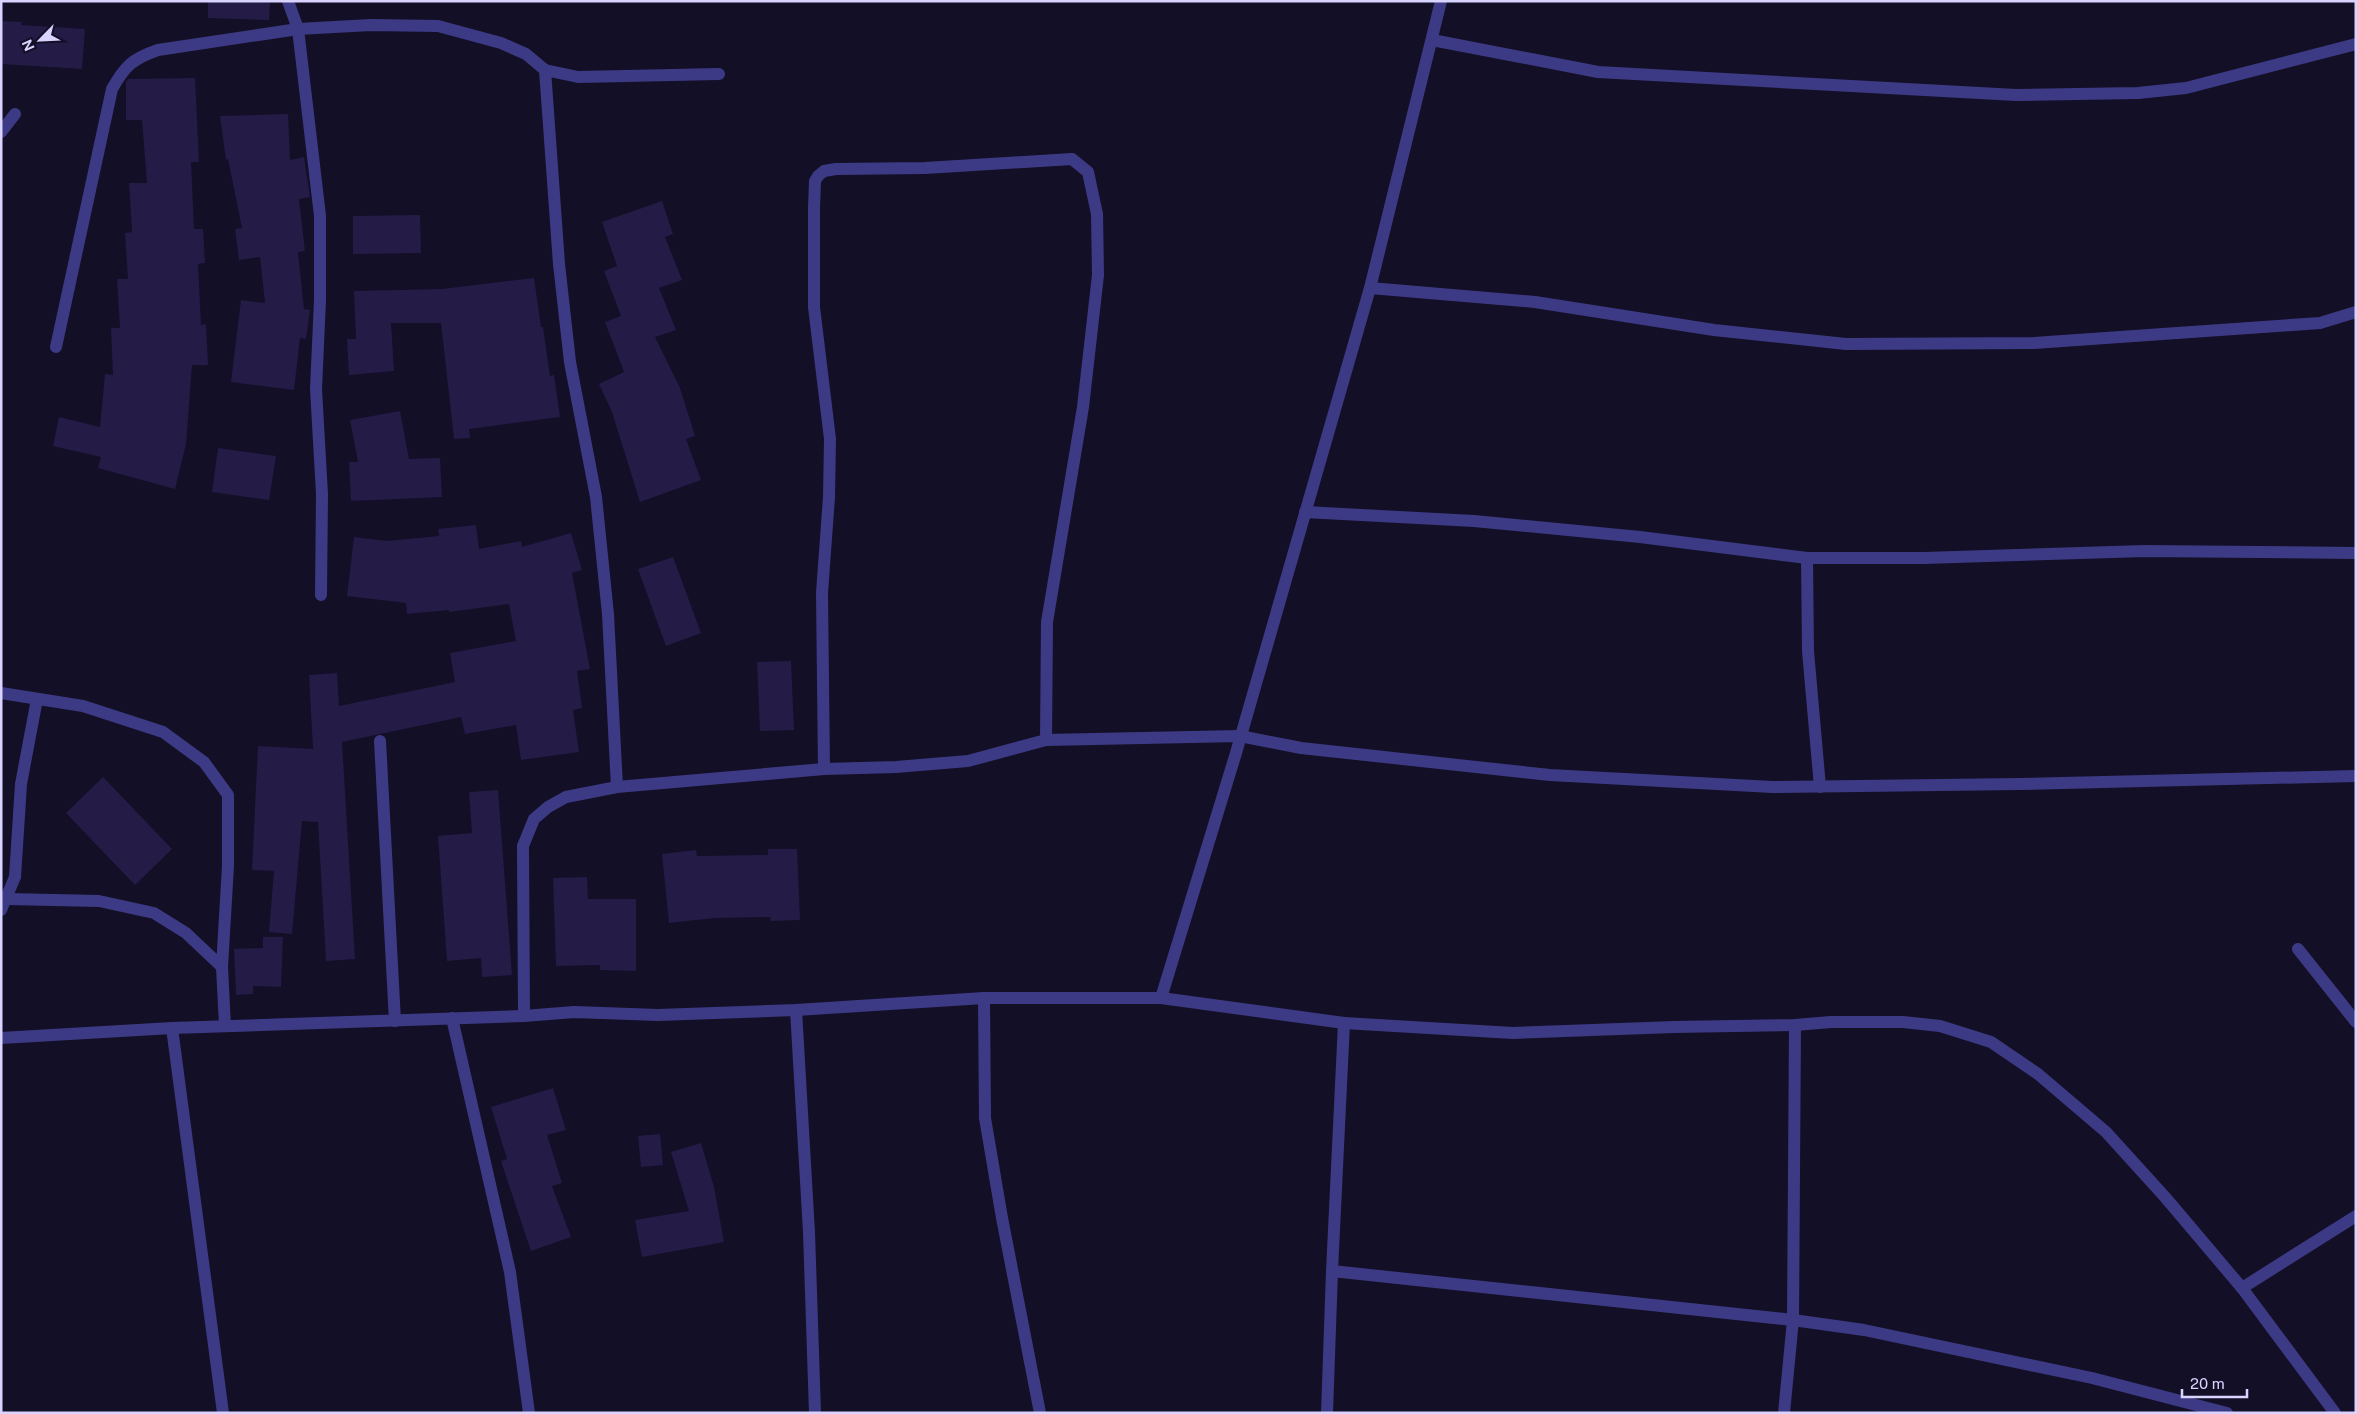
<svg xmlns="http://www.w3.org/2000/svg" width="2357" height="1414" viewBox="0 0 2357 1414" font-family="'Public Sans',sans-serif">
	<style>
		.building { fill: #241b47 }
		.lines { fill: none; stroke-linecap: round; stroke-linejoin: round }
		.minor { stroke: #3d3a85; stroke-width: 12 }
	</style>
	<rect width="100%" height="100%" fill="#130f26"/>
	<g class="building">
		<polygon points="208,1 270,1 269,20 208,18"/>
		<polygon points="1,21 22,22 21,25 85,29 82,69 1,64"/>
		<polygon points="195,78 199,162 191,162 194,229 203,229 205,263 198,264 201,325 206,324 208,365 192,365 186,444 175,489 98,468 101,457 53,446 59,417 100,427 105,374 113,375 111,328 120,328 117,279 128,279 125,233 132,232 129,183 147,183 142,120 126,120 126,82 128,79"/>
		<polygon points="288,114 290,160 304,157 310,197 299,199 305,251 298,252 304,309 310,310 306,339 300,338 294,390 231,382 241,300 265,303 260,257 239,260 235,229 242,228 228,159 226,160 220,116"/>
		<polygon points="662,201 673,234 665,237 682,280 659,288 676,330 655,337 680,388 695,436 686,439 701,480 640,502 612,412 599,384 624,372 605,322 621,316 604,271 617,266 602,222"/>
		<polygon points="420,215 421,253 353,254 353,216"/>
		<polygon points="534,278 541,327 543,327 550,376 554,375 560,417 469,429 470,438 454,439 441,323 391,323 394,371 349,375 347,339 356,339 354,291 442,289"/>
		<polygon points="400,411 409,459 440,458 442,497 351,501 349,462 358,462 350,420"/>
		<polygon points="218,448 276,456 269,500 212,492"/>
		<polygon points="476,525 479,549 521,541 522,547 571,533 582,570 572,573 590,669 577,671 582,708 573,710 579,752 521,760 516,725 465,734 461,717 342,742 355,959 326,961 318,822 302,821 292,934 269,932 274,871 252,870 258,746 313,749 309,675 337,673 339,706 455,682 450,653 516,641 509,604 449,612 449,610 407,614 406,603 347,596 354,537 387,541 439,536 438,529"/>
		<polygon points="673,557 701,633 666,646 638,569"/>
		<polygon points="791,661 794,730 760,731 757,662"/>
		<polygon points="103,777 172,849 135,885 66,813"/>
		<polygon points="498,790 512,975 482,977 481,958 447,961 438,836 472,833 469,792"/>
		<polygon points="768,849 797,849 800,920 771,921 770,917 715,918 669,923 662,854 696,850 697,856 768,855"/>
		<polygon points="587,877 588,899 636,899 636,971 600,970 600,965 556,966 553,878"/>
		<polygon points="263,937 283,937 281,987 253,986 253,994 236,995 234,949 263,948"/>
		<polygon points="553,1088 566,1130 547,1135 562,1183 552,1186 571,1237 531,1251 501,1161 507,1159 491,1107"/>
		<polygon points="660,1134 663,1165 641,1167 638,1136"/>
		<polygon points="701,1143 714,1187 724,1242 642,1257 635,1220 689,1211 671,1152"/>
	</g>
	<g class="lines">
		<g class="minor">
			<polyline points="1432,40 1598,72 2016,95 2138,93 2186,88 2356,44"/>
			<polyline points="1,132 15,114"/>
			<polyline points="1370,288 1535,302 1714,330 1846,344 2034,343 2320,323 2356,312"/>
			<path d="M56,347l56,-258c13,-23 20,-30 46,-39l140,-21 -10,-28"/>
			<polyline points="1305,512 1474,521 1640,537 1807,558 1924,558 2145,551 2356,553"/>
			<polyline points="1807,558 1808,651 1820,787"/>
			<polyline points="321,595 322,494 316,389 320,300 320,216 298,29 371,25 438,26 501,43 526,54 545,70"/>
			<polyline points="1,693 83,706 163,732 204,762 228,795 228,866 222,967 225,1026"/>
			<polyline points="380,741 395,1021"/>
			<polyline points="824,769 822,593 829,497 830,439 814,307 814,208 815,181 818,176 824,171 836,169 925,168 1072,159 1088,172 1097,214 1098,275 1083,407 1047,622 1046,740"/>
			<polyline points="617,787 608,614 596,497 570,362 559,264 545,70 578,77 719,74"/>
			<polyline points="7,899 99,901 154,913 186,933 222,967"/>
			<polyline points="1,910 15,877 21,784 37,699"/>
			<polyline points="2298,949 2356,1022"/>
			<polyline points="984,998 985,1118 1002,1218 1040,1413"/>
			<polyline points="1161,998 1236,753 1370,288 1441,1"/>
			<polyline points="796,1010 809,1232 815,1413"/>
			<polyline points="524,1016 523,846 534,819 548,807 566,797 617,787 824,769 896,767 968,761 1046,740 1240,736 1301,748 1550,775 1772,787 2020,784 2356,776"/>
			<polyline points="452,1018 510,1272 529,1413"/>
			<polyline points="172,1028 223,1413"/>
			<polyline points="1,1038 172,1028 524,1016 574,1012 658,1015 796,1010 984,998 1161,998 1344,1023 1513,1033 1674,1027 1795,1025 1831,1022 1903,1022 1940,1026 1991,1042 2038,1074 2106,1132 2165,1197 2242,1288 2335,1413"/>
			<polyline points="1332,1271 1344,1023"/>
			<polyline points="2242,1288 2356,1216"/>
			<polyline points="1327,1413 1332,1271 1793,1320 1795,1025"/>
			<polyline points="1784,1413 1793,1320 1864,1330 2092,1378 2227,1413"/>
		</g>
	</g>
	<rect width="2357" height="1414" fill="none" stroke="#d9d4ff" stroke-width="5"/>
	<g transform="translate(40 40) rotate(246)" stroke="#130f26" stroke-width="4" paint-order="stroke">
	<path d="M0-4L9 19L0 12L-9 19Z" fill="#d9d4ff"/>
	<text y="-8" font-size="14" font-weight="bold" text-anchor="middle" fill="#d9d4ff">N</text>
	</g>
	<path d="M2182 1389v8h65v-8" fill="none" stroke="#d9d4ff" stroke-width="2.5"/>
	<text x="2190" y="1389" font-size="15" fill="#d9d4ff" stroke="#130f26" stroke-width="4" paint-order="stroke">20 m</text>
</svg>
